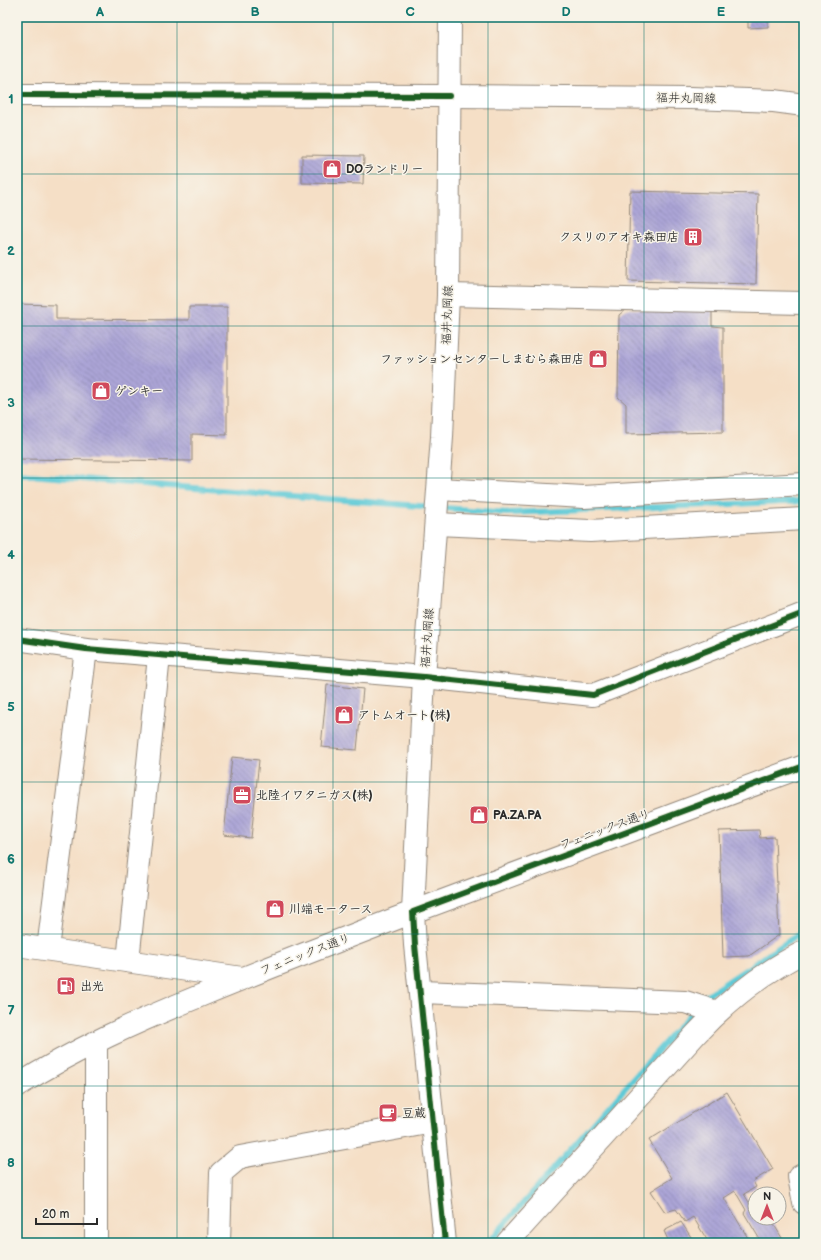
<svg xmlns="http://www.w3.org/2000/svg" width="821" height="1260" viewBox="0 0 821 1260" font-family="'Balsamiq Sans','Klee One',sans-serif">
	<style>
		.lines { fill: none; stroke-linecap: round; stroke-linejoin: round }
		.stream { stroke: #5ecad7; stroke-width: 6 }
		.building { fill: url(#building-back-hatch) }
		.minor-casing { stroke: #908578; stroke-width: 24 }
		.major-casing { stroke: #908578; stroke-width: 24 }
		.minor { stroke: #fff; stroke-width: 22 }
		.major { stroke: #fff; stroke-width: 22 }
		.cycleway-casing { stroke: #f7f3e8; stroke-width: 8 }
		.cycleway { stroke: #1b5e20; stroke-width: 6 }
		.grid { fill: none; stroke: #0f766e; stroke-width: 1; stroke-opacity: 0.55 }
		.labels { text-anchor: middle; stroke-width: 3; stroke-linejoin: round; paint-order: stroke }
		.street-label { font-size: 12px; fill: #2b2b2b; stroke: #f7f3e8 }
		.poi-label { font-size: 12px; font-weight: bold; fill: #2b2b2b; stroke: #f7f3e8; text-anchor: start }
		.neatline { fill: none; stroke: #0f766e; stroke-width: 1.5 }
		.grid-label { font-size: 13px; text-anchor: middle; font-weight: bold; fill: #0f766e }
	</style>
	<defs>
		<pattern id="building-back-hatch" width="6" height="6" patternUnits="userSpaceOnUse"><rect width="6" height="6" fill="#aca5d7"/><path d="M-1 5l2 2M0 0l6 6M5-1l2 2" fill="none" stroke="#8c87af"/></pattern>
	</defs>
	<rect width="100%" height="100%" fill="#f7f3e8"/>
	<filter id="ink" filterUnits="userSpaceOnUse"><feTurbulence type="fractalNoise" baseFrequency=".025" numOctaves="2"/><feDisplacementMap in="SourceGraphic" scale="8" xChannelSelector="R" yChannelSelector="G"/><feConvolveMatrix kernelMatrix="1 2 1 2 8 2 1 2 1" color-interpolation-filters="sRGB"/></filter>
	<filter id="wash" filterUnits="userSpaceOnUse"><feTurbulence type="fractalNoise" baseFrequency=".012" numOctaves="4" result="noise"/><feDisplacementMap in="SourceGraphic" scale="16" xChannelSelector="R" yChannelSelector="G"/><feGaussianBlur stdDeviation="0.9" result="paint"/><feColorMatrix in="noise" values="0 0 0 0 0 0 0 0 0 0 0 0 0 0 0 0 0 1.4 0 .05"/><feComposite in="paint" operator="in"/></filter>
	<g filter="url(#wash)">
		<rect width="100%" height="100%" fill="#f5dfc6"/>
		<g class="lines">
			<g class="stream">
				<polyline points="17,474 508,513 804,501"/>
				<polyline points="700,1003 706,996 804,931"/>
				<polyline points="488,1243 694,1010"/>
			</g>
		</g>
		<g id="blocks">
			<g class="building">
				<polygon points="748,17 768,17 768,27 748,28"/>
				<polygon points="302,155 364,156 363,184 302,183"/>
				<polygon points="630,191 758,194 756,284 628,281"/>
				<polygon points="17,304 56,305 56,319 189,320 189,307 227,307 227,435 192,434 192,461 17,459"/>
				<polygon points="626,309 712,310 712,326 723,327 723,432 626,434 626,404 618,397 619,315"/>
				<polygon points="327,685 363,689 357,750 321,747"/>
				<polygon points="232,757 259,760 251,838 224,835"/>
				<polygon points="759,830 760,838 775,837 779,935 749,956 723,957 719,831"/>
				<polygon points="727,1092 773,1169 753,1181 756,1187 744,1194 752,1207 755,1205 755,1218 770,1218 785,1243 762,1243 744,1213 746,1210 735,1191 724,1198 751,1243 709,1243 693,1217 685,1222 676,1209 665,1212 651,1191 672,1178 649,1140"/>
				<polygon points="681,1222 695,1243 661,1243 668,1240 664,1231"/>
			</g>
		</g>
	</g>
	<g filter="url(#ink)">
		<use href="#blocks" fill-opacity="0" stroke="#908578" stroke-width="1"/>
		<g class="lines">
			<g class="minor-casing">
				<g id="minor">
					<polyline points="17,95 449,96"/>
					<polyline points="448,295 804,303"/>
					<polyline points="439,489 584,497 804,484"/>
					<polyline points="436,524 590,531 804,519"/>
					<polyline points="17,639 86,649 424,677 593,695 804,613"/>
					<polyline points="17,945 242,978"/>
					<polyline points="48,949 86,649"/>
					<polyline points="128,961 159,656"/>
					<polyline points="420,992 685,1002 717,1012"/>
					<polyline points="96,1042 96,1243"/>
					<polyline points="804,1174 799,1177 804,1203"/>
					<polyline points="219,1243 221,1173 240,1157 433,1122"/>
					<polyline points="445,1243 415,945 413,912 804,766"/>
					<path d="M507,1243l189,-209c31,-33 67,-62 108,-82"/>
				</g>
			</g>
			<g class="major-casing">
				<g id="major">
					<polyline points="449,96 691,98 774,101 804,105"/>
					<path d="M17,1086c58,-37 121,-65 185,-91 70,-29 141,-56 211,-83l11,-235 18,-240 6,-142 2,-278"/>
				</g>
			</g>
			<use href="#minor" class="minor"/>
			<use href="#major" class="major"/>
			<g class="cycleway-casing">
				<g id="cycleway">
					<polyline points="17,95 449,96"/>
					<polyline points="17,639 86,649 424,677 593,695 804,613"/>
					<polyline points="445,1243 415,945 413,912 804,766"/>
				</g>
			</g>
			<use href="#cycleway" class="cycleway"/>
		</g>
	</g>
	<path class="grid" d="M177,17v1226M333,17v1226M488,17v1226M644,17v1226M17,174h787M17,326h787M17,478h787M17,630h787M17,782h787M17,934h787M17,1086h787"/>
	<defs>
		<g id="shop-square" transform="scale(1)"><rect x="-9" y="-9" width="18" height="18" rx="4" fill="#d1495b" stroke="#f7f3e8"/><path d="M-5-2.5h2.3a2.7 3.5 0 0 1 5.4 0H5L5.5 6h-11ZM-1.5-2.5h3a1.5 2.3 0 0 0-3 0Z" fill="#fff"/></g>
		<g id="building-square" transform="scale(1)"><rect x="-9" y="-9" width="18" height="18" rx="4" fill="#d1495b" stroke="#f7f3e8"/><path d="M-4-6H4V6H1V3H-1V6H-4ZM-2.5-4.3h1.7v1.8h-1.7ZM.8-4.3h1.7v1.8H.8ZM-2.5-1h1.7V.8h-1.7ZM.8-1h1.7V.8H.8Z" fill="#fff"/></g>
		<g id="office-square" transform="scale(1)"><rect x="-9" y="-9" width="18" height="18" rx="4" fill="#d1495b" stroke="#f7f3e8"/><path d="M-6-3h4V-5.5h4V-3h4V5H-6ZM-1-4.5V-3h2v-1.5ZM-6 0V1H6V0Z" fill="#fff"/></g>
		<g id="fuel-square" transform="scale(1)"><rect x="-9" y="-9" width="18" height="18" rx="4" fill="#d1495b" stroke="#f7f3e8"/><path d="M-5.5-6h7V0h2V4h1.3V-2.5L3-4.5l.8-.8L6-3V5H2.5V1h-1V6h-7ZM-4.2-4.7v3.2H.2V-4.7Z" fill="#fff"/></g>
		<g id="cafe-square" transform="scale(1)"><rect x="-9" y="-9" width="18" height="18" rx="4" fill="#d1495b" stroke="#f7f3e8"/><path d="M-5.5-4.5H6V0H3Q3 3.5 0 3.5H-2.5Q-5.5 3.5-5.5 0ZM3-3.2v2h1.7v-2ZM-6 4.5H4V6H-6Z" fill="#fff"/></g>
	</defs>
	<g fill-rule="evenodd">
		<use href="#shop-square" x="332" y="169"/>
		<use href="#building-square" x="693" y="237"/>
		<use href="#shop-square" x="598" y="359"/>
		<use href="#shop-square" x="101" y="391"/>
		<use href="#shop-square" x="344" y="715"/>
		<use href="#office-square" x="242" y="795"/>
		<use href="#shop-square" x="479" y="815"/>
		<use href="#shop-square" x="275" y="909"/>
		<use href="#fuel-square" x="66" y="986"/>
		<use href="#cafe-square" x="388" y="1113"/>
	</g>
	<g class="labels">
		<g class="street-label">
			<text transform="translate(686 98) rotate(1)" y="4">福井丸岡線</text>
			<text transform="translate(447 315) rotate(-88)" y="4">福井丸岡線</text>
			<text transform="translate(427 638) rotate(-86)" y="4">福井丸岡線</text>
			<text transform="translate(605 829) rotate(-20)" y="4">フェニックス通り</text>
			<text transform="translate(305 954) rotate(-21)" y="4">フェニックス通り</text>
		</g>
		<g class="poi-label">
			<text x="346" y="173">DOランドリー</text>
			<text x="679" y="241" text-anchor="end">クスリのアオキ森田店</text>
			<text x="584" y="363" text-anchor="end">ファッションセンターしまむら森田店</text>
			<text x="115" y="395">ゲンキー</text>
			<text x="358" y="719">アトムオート(株)</text>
			<text x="256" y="799">北陸イワタニガス(株)</text>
			<text x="493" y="819">PA.ZA.PA</text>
			<text x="289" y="913">川端モータース</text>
			<text x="80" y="990">出光</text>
			<text x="402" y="1117">豆蔵</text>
		</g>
	</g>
	<rect width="821" height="1260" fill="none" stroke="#f7f3e8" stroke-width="44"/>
	<g transform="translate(767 1206)"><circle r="19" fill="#f7f3e8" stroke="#a5a39c"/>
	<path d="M0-3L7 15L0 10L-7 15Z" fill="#d1495b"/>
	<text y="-6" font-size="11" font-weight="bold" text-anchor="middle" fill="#2b2b2b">N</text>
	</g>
	<path d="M36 1218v6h61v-6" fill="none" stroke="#2b2b2b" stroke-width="2"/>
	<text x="42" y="1218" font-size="12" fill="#2b2b2b" stroke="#f7f3e8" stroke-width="3" paint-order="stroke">20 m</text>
	<rect x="22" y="22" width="777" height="1216" class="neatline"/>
	<g class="grid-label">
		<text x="100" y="16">A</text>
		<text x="255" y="16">B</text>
		<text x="410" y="16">C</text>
		<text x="566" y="16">D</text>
		<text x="721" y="16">E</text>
		<text x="11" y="103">1</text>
		<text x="11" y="255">2</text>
		<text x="11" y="407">3</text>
		<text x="11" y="559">4</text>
		<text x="11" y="711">5</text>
		<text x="11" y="863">6</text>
		<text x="11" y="1015">7</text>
		<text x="11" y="1167">8</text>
	</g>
</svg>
